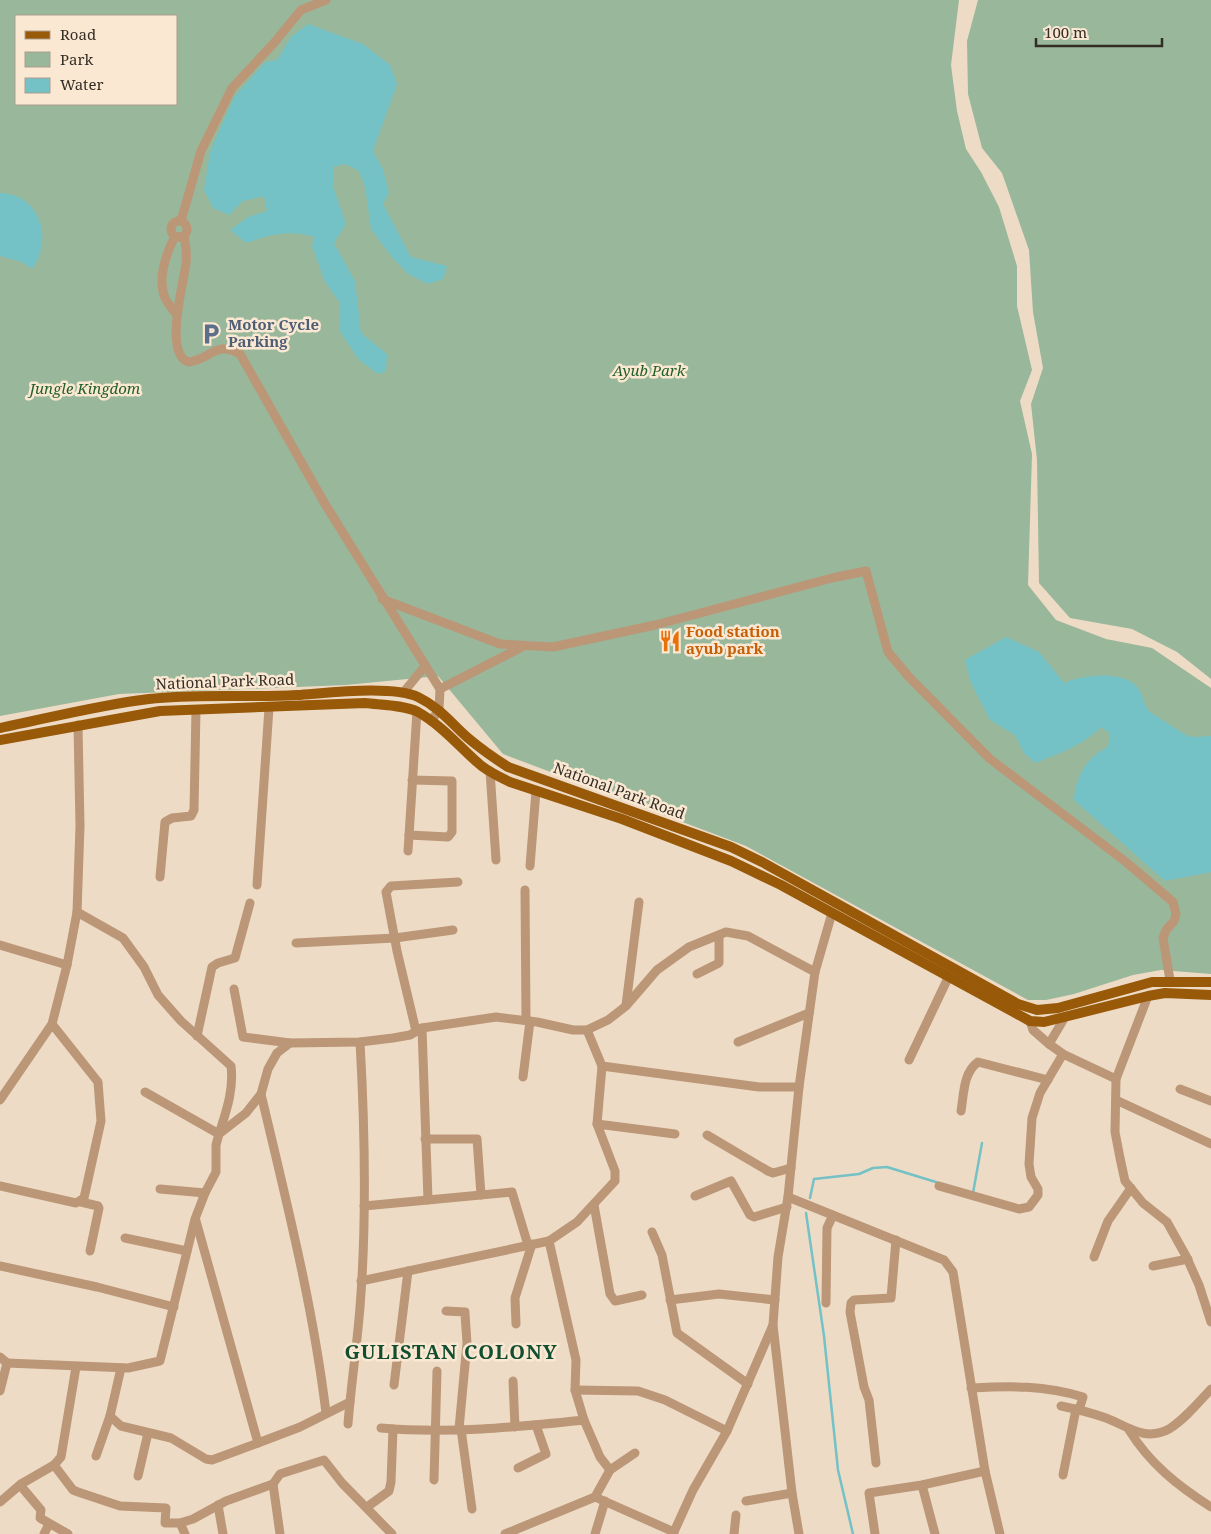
<svg xmlns="http://www.w3.org/2000/svg" width="1211" height="1534" viewBox="0 0 1211 1534" font-family="'Noto Serif',serif">
	<style>
		.green { fill: #99b79a; fill-rule: evenodd }
		.water { fill: #74c1c6 }
		.lines { fill: none; stroke-linecap: round; stroke-linejoin: round }
		.stream { stroke: #74c1c6; stroke-width: 2.5 }
		.minor { stroke: #bb9777; stroke-width: 9 }
		.major { stroke: #985909; stroke-width: 10 }
		.labels { text-anchor: middle; stroke-width: 5; stroke-linejoin: round; paint-order: stroke }
		.service-label { font-size: 15px; font-weight: bold; fill: #4e5e75; stroke: #fbe8d3; text-anchor: start }
		.park-label { font-size: 15px; font-style: italic; fill: #226029; stroke: #fbe8d3 }
		.food-label { font-size: 15px; font-weight: bold; fill: #c56008; stroke: #fbe8d3; text-anchor: start }
		.street-label { font-size: 15px; fill: #342d25; stroke: #fbe8d3 }
		.district-label { font-size: 20px; font-weight: bold; letter-spacing: 1px; fill: #124f31; stroke: #fbe8d3 }
	</style>
	<rect width="100%" height="100%" fill="#eedbc6"/>
	<g class="green">
		<path d="M0,0h959l-8,65 6,46 9,38 15,23 18,35 18,59v40l15,64 -12,31 12,53 -4,131 28,35 50,19 46,9 59,40v286l-50,-4 -28,5 -59,19 -28,6h-18l-282,-154 -243,-92 -65,-78 -92,9 -227,9 -119,22zM16,16h160v88h-160z"/>
		<polygon points="978,0 1211,0 1211,679 1177,652 1132,629 1070,618 1039,583 1037,460 1031,404 1043,368 1033,312 1029,250 1002,173 982,148 968,94 967,41"/>
	</g>
	<g class="water">
		<path d="M308,24l55,20 27,21 7,19 -24,67 10,18 6,24 -6,11 28,53 36,9 -4,13 -15,5 -20,-10 -17,-18 -20,-27 -6,-42 -6,-16 -14,-7 -12,3 1,22 12,35 -12,19 21,38 6,52 26,21 -1,17 -8,3 -20,-15 -18,-28v-28l-15,-21 -13,-36 2,-9c-24,-8 -45,-2 -68,6l-16,-13 18,-13 19,-6 -3,-15 -21,5 -14,14 -16,-7 -9,-18 6,-38 24,-55 31,-35 12,-2 14,-23z"/>
		<path d="M0,193c40,1 54,46 32,76l-10,-7 -22,-6z"/>
		<path d="M1006,637l33,15 25,31c18,-8 58,-13 73,4 6,6 6,17 12,24 2,2 35,23 39,25 6,2 16,0 23,0v136l-46,9 -91,-81c1,-22 13,-44 34,-53l2,-13 -8,-7c-22,19 -40,26 -67,36l-11,-10 -9,-18 -25,-15 -19,-37 -6,-23z"/>
	</g>
	<g class="lines">
		<g class="stream">
			<polyline points="973,1193 982,1143"/>
			<polyline points="810,1198 814,1179 859,1174 873,1168 887,1167 939,1183"/>
			<polyline points="806,1213 824,1336 838,1470 853,1534"/>
		</g>
		<g class="minor">
			<circle cx="179" cy="229" r="8"/>
			<polyline points="181,221 201,151 232,88 274,43 301,10 326,0"/>
			<path d="M175,236c-9,18 -18,42 -10,62 3,6 8,12 12,17"/>
			<path d="M184,236c2,9 3,18 2,27 -2,19 -23,92 3,99 22,-3 27,-22 51,-8l85,150 115,185 -1,21 -8,11"/>
			<polyline points="382,599 500,644 553,647 655,625 832,578 866,571 888,652 909,677 990,759 1126,862 1173,902 1176,914 1174,921 1166,930 1163,938 1170,980"/>
			<polyline points="440,689 522,647"/>
			<polyline points="403,693 425,666"/>
			<polyline points="490,771 496,860"/>
			<polyline points="409,835 448,837 452,832 452,781 412,780"/>
			<polyline points="408,851 417,711"/>
			<polyline points="530,866 536,791"/>
			<polyline points="160,877 165,822 172,818 191,816 194,810 196,710"/>
			<polyline points="257,885 269,708"/>
			<polyline points="525,890 526,1020"/>
			<path d="M77,912l46,26 21,29 14,28 23,26 50,45c3,24 -5,46 -12,68l-74,-42"/>
			<polyline points="296,943 395,938 453,930"/>
			<polyline points="0,945 67,965"/>
			<polyline points="697,974 719,963 719,935"/>
			<polyline points="234,989 243,1037 290,1043"/>
			<polyline points="1148,996 1116,1079 1115,1132 1120,1158 1125,1181 1143,1203 1167,1222 1186,1256 1199,1285 1211,1322"/>
			<polyline points="626,1005 639,902"/>
			<polyline points="1065,1017 1049,1044 1063,1054 1116,1079"/>
			<polyline points="1030,1021 1033,1030 1049,1044"/>
			<polyline points="422,1028 428,1200"/>
			<polyline points="587,1030 602,1066 759,1087 799,1087"/>
			<polyline points="416,1031 397,951 386,892 391,886 458,882"/>
			<polyline points="197,1036 212,967 218,963 235,958 250,903"/>
			<polyline points="738,1042 809,1013"/>
			<polyline points="909,1060 948,978"/>
			<polyline points="523,1077 530,1021"/>
			<polyline points="1180,1089 1211,1101"/>
			<path d="M261,1094c25,106 52,211 65,319"/>
			<polyline points="0,1100 52,1024 67,965 77,912 80,826 78,725"/>
			<polyline points="1116,1100 1211,1144"/>
			<path d="M961,1111c3,-17 2,-38 17,-49l70,18"/>
			<polyline points="597,1124 675,1134"/>
			<polyline points="707,1135 768,1171 773,1173 791,1168"/>
			<polyline points="425,1139 477,1139 481,1195"/>
			<polyline points="0,1186 76,1203 84,1198 101,1121 98,1082 52,1024"/>
			<polyline points="939,1186 1019,1209 1029,1207 1038,1195 1038,1189 1031,1177 1029,1164 1032,1118 1040,1093 1063,1054"/>
			<polyline points="160,1189 205,1193"/>
			<polyline points="695,1196 731,1181 750,1215 754,1217 787,1207"/>
			<polyline points="788,1197 944,1260 953,1272 985,1471 1000,1534"/>
			<polyline points="81,1202 98,1206 99,1208 90,1251"/>
			<polyline points="594,1205 610,1294 615,1301 642,1295"/>
			<polyline points="364,1206 512,1192 528,1245"/>
			<polyline points="652,1232 662,1255 677,1333 748,1384"/>
			<polyline points="125,1238 187,1251"/>
			<polyline points="1094,1257 1108,1221 1131,1188"/>
			<polyline points="0,1266 97,1287 174,1307"/>
			<polyline points="1153,1266 1188,1259"/>
			<polyline points="361,1281 549,1241"/>
			<polyline points="670,1300 719,1294 775,1300"/>
			<polyline points="826,1303 827,1228 833,1215"/>
			<polyline points="446,1311 465,1312 465,1314 467,1343 459,1429"/>
			<polyline points="516,1324 515,1298 532,1244"/>
			<polyline points="773,1325 792,1493 799,1534"/>
			<polyline points="0,1357 7,1363 0,1391"/>
			<polyline points="7,1363 128,1368 160,1361 195,1219 205,1193 216,1172 216,1145 219,1134 246,1113 261,1094 268,1069 277,1053 290,1043 360,1042 393,1038 410,1035 422,1028 496,1017 537,1022 573,1030 587,1030 608,1020 626,1006 657,970 689,947 726,932 748,936 815,972 832,913"/>
			<polyline points="121,1368 110,1416 121,1426 171,1438 206,1459 212,1460 258,1443 196,1221"/>
			<polyline points="513,1381 515,1427"/>
			<polyline points="394,1385 408,1271"/>
			<path d="M971,1388c40,-2 73,-3 112,9l-4,13"/>
			<polyline points="575,1390 638,1391 665,1400 727,1431"/>
			<path d="M1061,1406c15,3 31,7 45,12 21,8 39,24 63,11 16,-10 29,-26 42,-40"/>
			<path d="M348,1424c3,-39 9,-78 12,-117 7,-88 5,-177 0,-265"/>
			<path d="M381,1428c68,6 135,-1 203,-8"/>
			<polyline points="461,1429 472,1509"/>
			<path d="M1129,1430c21,34 49,56 82,77"/>
			<polyline points="258,1443 300,1427 350,1402"/>
			<polyline points="96,1456 110,1416"/>
			<polyline points="876,1463 869,1400 864,1387 850,1312 851,1303 854,1300 891,1298 896,1240"/>
			<polyline points="54,1465 73,1490 78,1492 120,1506 166,1508 165,1523 180,1523 193,1519 226,1501 273,1484 280,1474 324,1460 342,1483 392,1534"/>
			<polyline points="518,1468 546,1454 536,1425"/>
			<polyline points="610,1470 635,1453"/>
			<polyline points="1063,1475 1076,1409"/>
			<polyline points="138,1476 148,1433"/>
			<polyline points="434,1480 437,1371"/>
			<polyline points="273,1484 280,1534"/>
			<polyline points="20,1485 41,1510 40,1518 68,1534"/>
			<polyline points="922,1485 935,1534"/>
			<polyline points="595,1497 674,1532"/>
			<polyline points="746,1501 792,1493"/>
			<polyline points="0,1502 21,1484 54,1465 61,1457 76,1367"/>
			<polyline points="218,1505 223,1534"/>
			<polyline points="367,1507 389,1491 391,1482 393,1429"/>
			<polyline points="180,1523 185,1534"/>
			<polyline points="44,1534 49,1524"/>
			<polyline points="505,1534 595,1497 610,1470 600,1457 584,1420 575,1390 576,1360 549,1241 577,1222 615,1181 615,1171 597,1124 602,1066"/>
			<polyline points="595,1534 605,1501"/>
			<polyline points="673,1534 693,1490 727,1431 773,1325 778,1257 788,1197 799,1087 815,972"/>
			<polyline points="734,1534 736,1515"/>
			<polyline points="875,1534 869,1493 922,1485 985,1471"/>
		</g>
		<g class="major">
			<path d="M0,728c49,-10 99,-23 149,-29 49,-6 99,-1 148,-4 31,-2 95,-10 121,2 21,10 34,27 50,41 13,11 26,20 40,29l223,80 31,15 256,142 19,6 21,-2 94,-26h59"/>
			<path d="M0,740l160,-29 205,-8c17,2 39,2 53,9 23,13 40,33 59,50 9,9 21,14 33,20l112,37 109,42 50,24 249,136 14,1 104,-26 17,-3 46,2"/>
		</g>
	</g>
	<defs>
		<g id="parking-bare" transform="scale(1.725)"><path d="M-3.5-5.5H1a3.5 3.5 0 0 1 0 7H-1V5.5H-3.5ZM-1-3.4V-.6H.8a1.4 1.4 0 0 0 0-2.8Z" fill="#5c6f8a" stroke="#fbe8d3" stroke-width="2.5" paint-order="stroke"/></g>
		<g id="restaurant-bare" transform="scale(1.725)"><path d="M-5-6h1v4h1v-4h1v4h1v-4h1v5L-1.5 .5V6h-2V.5L-5-1ZM5-6V6H3V1.5H1.5Q1.5-4 5-6Z" fill="#e8710a" stroke="#fbe8d3" stroke-width="2.5" paint-order="stroke"/></g>
	</defs>
	<g fill-rule="evenodd">
		<use href="#parking-bare" x="211" y="334"/>
		<use href="#restaurant-bare" x="670" y="641"/>
	</g>
	<g class="labels">
		<g class="service-label">
			<text x="228" y="330">Motor Cycle<tspan x="228" dy="17">Parking</tspan></text>
		</g>
		<g class="park-label">
			<text x="649" y="376">Ayub Park</text>
			<text x="85" y="394">Jungle Kingdom</text>
		</g>
		<g class="food-label">
			<text x="686" y="637">Food station<tspan x="686" dy="17">ayub park</tspan></text>
		</g>
		<g class="street-label">
			<text transform="translate(225 682) rotate(-2)" y="5">National Park Road</text>
			<text transform="translate(619 791) rotate(20)" y="5">National Park Road</text>
		</g>
		<g class="district-label">
			<text x="451" y="1359">GULISTAN COLONY</text>
		</g>
	</g>
	<rect x="15" y="15" width="162" height="90" fill="#fbe8d3" stroke="#ab9d8d"/>
	<rect x="25" y="31" width="25" height="8" fill="#985909" stroke="#ab9d8d"/>
	<text x="60" y="40" font-size="15" fill="#342d25">Road</text>
	<rect x="25" y="52" width="25" height="15" fill="#99b79a" stroke="#ab9d8d"/>
	<text x="60" y="65" font-size="15" fill="#342d25">Park</text>
	<rect x="25" y="78" width="25" height="15" fill="#74c1c6" stroke="#ab9d8d"/>
	<text x="60" y="90" font-size="15" fill="#342d25">Water</text>
	<path d="M1036 38v8h126v-8" fill="none" stroke="#342d25" stroke-width="2.5"/>
	<text x="1044" y="38" font-size="15" fill="#342d25" stroke="#fbe8d3" stroke-width="4" paint-order="stroke">100 m</text>
</svg>
